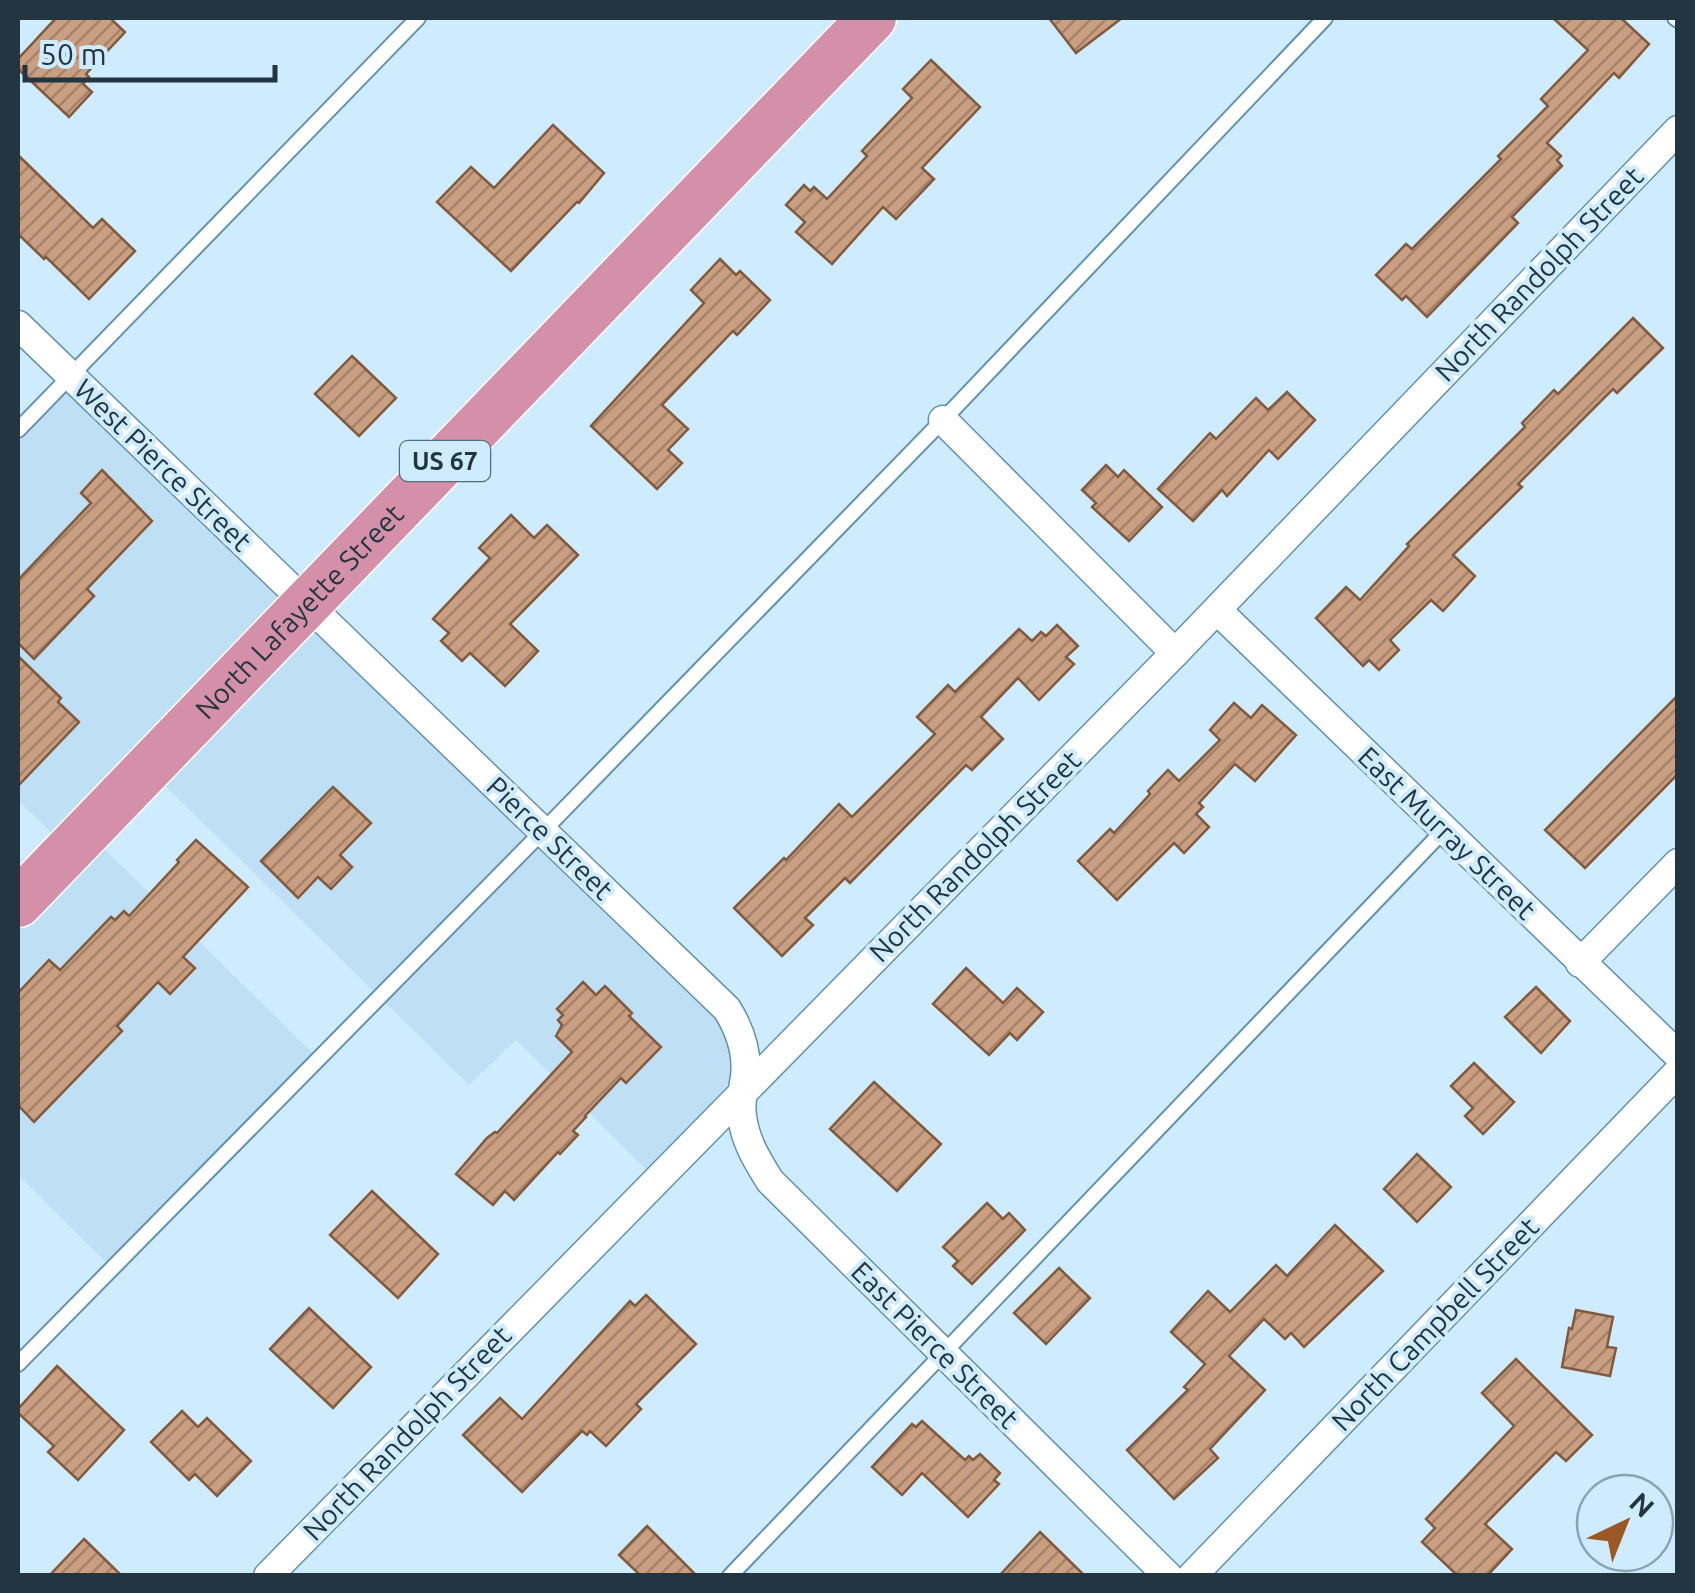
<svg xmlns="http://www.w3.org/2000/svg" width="1695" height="1593" viewBox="0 0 1695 1593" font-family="Ubuntu,sans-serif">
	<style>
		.built { fill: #bedff4 }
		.building { fill: url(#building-hatch); stroke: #815a3e; stroke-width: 2.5 }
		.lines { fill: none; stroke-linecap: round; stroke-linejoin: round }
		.service-casing { stroke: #6391ae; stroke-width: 18 }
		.minor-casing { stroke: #6391ae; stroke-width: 31 }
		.trunk-casing { stroke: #fff; stroke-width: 51 }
		.service { stroke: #fff; stroke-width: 14 }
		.minor { stroke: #fff; stroke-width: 28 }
		.trunk { stroke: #d390a8; stroke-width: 48 }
		.labels { text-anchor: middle; stroke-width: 8; stroke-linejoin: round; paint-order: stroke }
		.shield { fill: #cfecfe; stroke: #566c7a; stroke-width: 2.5 }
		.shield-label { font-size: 25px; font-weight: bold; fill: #223541 }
		.street-label { font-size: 28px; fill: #223541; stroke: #cfecfe }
	</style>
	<defs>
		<pattern id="building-hatch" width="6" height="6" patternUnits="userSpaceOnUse" patternTransform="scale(2.5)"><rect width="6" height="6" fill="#ca9f81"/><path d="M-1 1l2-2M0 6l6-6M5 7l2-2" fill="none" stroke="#a4826b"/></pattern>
	</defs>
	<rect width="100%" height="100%" fill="#cfecfe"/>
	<polygon class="built" points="70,376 727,1009 745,1077 656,1180 516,1040 469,1085 148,769 87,832 319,1059 112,1268 18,1175 18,903 69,850 18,800 18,430"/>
	<g class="building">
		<polygon points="56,18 110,18 125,32 86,74 89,77 83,84 92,92 69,117 18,69 18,59"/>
		<polygon points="1049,18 1122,18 1076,53"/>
		<polygon points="1553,18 1621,18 1649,44 1619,78 1614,73 1547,143 1561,156 1557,160 1562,166 1512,217 1518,223 1427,317 1406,296 1402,300 1376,275 1406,244 1412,249 1501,159 1498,156 1548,106 1541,99 1588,50"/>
		<polygon points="931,60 980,107 922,168 934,179 896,219 883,207 832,264 796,232 805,222 786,205 804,185 810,191 814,187 827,199 867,156 862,151 912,98 903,89"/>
		<polygon points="553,125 604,173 579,203 577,202 511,271 437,202 471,167 494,188"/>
		<polygon points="18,155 93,228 102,219 135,251 89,299 46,257 44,259 18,234"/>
		<polygon points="720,259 736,275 740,271 770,300 737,335 733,331 662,405 688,429 668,450 682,463 657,489 591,426 704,303 691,290"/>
		<polygon points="1633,318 1663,348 1617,393 1613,389 1518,484 1522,487 1453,555 1475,576 1443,611 1431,600 1390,640 1399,650 1379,670 1369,660 1363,666 1316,618 1346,587 1360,600 1409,546 1407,544 1525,427 1522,423 1554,390 1558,394"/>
		<polygon points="352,356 396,398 359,436 315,394"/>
		<polygon points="1287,392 1315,420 1278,459 1269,450 1227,496 1222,490 1193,521 1158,489 1210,433 1216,439 1256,398 1268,410"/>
		<polygon points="1106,465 1118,477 1124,470 1162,507 1129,541 1092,507 1096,503 1082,490"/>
		<polygon points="102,470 152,521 87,589 94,596 34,659 18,643 18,580 91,503 81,493"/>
		<polygon points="511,515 534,538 547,525 578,555 510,624 538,651 505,686 470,653 462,661 441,641 449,633 433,619 490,558 479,548"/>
		<polygon points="1057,625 1078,646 1066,657 1074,664 1039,700 1018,678 981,717 1003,739 972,770 966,765 850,883 845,878 805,918 813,925 782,956 734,908 784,858 786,860 839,804 852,817 935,734 917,717 948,685 955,692 1019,629 1032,641 1041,632 1046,636"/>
		<polygon points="18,656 61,698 58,702 79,722 18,786"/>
		<polygon points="1678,695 1678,774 1585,868 1545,830"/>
		<polygon points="1234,703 1251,718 1262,705 1296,735 1255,781 1235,764 1199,803 1203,807 1196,814 1209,827 1184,853 1174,843 1117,900 1078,861 1110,829 1114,833 1150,794 1148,791 1168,770 1179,781 1220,740 1210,730"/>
		<polygon points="333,787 371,823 340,855 352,867 331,889 318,877 298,898 261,861"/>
		<polygon points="196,840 248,887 183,957 195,968 170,994 158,982 117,1026 122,1031 34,1122 18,1105 18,993 49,960 60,970 111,917 115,920 124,911 129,916 179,862 177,860"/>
		<polygon points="966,968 1003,1003 1017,988 1043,1012 1017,1040 1010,1033 989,1055 933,1004"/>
		<polygon points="583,982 596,995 605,986 632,1013 629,1016 661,1047 626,1083 621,1078 585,1116 586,1117 573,1131 578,1135 560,1154 558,1152 514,1200 505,1191 493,1205 456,1174 487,1138 495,1132 497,1133 572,1052 556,1036 562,1025 558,1020 563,1015 557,1009"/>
		<polygon points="1536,987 1570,1021 1541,1053 1505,1017"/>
		<polygon points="1474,1063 1514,1102 1483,1134 1465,1116 1473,1108 1451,1086"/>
		<polygon points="874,1082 941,1144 897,1191 830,1129"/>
		<polygon points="1417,1154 1451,1187 1417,1222 1384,1189"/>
		<polygon points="372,1191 438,1254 398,1298 330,1235"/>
		<polygon points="987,1203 1003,1219 1009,1213 1025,1230 972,1284 953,1266 958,1261 943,1247"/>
		<polygon points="1335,1225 1383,1271 1304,1347 1291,1333 1285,1339 1264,1319 1229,1356 1265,1390 1210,1449 1218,1458 1174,1499 1127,1450 1188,1390 1184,1387 1205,1364 1171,1332 1208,1291 1230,1312 1276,1265 1287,1276"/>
		<polygon points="1059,1268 1090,1298 1046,1344 1014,1313"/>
		<polygon points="646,1295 696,1344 636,1404 641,1409 606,1446 590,1431 587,1435 582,1431 522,1492 463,1435 500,1398 522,1419 630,1301 635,1306"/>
		<polygon points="309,1308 371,1367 333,1408 270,1349"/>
		<polygon points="1576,1310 1613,1317 1607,1347 1616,1348 1610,1376 1562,1367 1569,1328 1572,1329"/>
		<polygon points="1516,1359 1592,1435 1566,1461 1556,1452 1485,1524 1512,1549 1487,1576 1458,1576 1422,1542 1435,1528 1426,1519 1514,1426 1482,1393"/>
		<polygon points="57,1366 124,1430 78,1480 48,1452 54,1446 18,1413 18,1409"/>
		<polygon points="182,1411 198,1427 207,1418 251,1461 217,1496 195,1474 189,1480 151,1442"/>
		<polygon points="922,1421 965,1460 969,1456 973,1460 980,1454 1000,1473 994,1480 999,1484 968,1517 922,1473 902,1495 872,1467 912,1424 916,1427"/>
		<polygon points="647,1526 697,1576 641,1576 619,1555"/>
		<polygon points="1040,1532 1085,1576 999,1576"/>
		<polygon points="84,1539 122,1576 49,1576"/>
	</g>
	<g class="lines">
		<g class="service-casing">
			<g id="service">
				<polyline points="1675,18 1678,20"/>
				<polyline points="18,430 418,18"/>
				<polyline points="18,1364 543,831 943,420 1325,18"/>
				<polyline points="730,1576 1444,830"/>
			</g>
		</g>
		<g class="minor-casing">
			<g id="minor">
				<path d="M18,325l709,684c13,21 21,43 18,68 -2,14 -5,25 -3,39 3,25 15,44 28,65l398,395"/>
				<polyline points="943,420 1175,653"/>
				<polyline points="1217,610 1678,1055"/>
				<polyline points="1580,963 1678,863"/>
				<polyline points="268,1576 1175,653 1678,130"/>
				<polyline points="1192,1576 1678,1072"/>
			</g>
		</g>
		<g class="trunk-casing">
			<g id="trunk">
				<path id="s1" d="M18,903l854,-885"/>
			</g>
		</g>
		<use href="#service" class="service"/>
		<use href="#minor" class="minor"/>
		<use href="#trunk" class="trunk"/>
	</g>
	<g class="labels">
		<rect class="shield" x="400" y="441" width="90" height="40" rx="8"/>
		<g class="shield-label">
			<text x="445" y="470">US 67</text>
		</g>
		<g class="street-label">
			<text transform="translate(1539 274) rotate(-46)" y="10">North Randolph Street</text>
			<text transform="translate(163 465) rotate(44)" y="10">West Pierce Street</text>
			<text dy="10" stroke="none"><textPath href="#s1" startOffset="405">North Lafayette Street</textPath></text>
			<text transform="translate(1447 833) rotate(44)" y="10">East Murray Street</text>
			<text transform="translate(550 838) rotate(44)" y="10">Pierce Street</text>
			<text transform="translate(975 856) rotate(-45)" y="10">North Randolph Street</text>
			<text transform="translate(1435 1324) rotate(-46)" y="10">North Campbell Street</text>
			<text transform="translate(935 1345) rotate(45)" y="10">East Pierce Street</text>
			<text transform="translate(407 1433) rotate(-46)" y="10">North Randolph Street</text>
		</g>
	</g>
	<rect width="1695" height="1593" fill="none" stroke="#223541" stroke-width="40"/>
	<g transform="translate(1625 1523) rotate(43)"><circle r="48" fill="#cfecfe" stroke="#8aa3b2" stroke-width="2.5"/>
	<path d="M0-8L18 38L0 25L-18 38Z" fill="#9a5924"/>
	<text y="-15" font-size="28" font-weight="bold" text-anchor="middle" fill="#223541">N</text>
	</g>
	<path d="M25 65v15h250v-15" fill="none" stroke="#223541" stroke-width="5"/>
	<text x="40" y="65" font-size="30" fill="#223541" stroke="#cfecfe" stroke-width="8" paint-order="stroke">50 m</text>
</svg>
